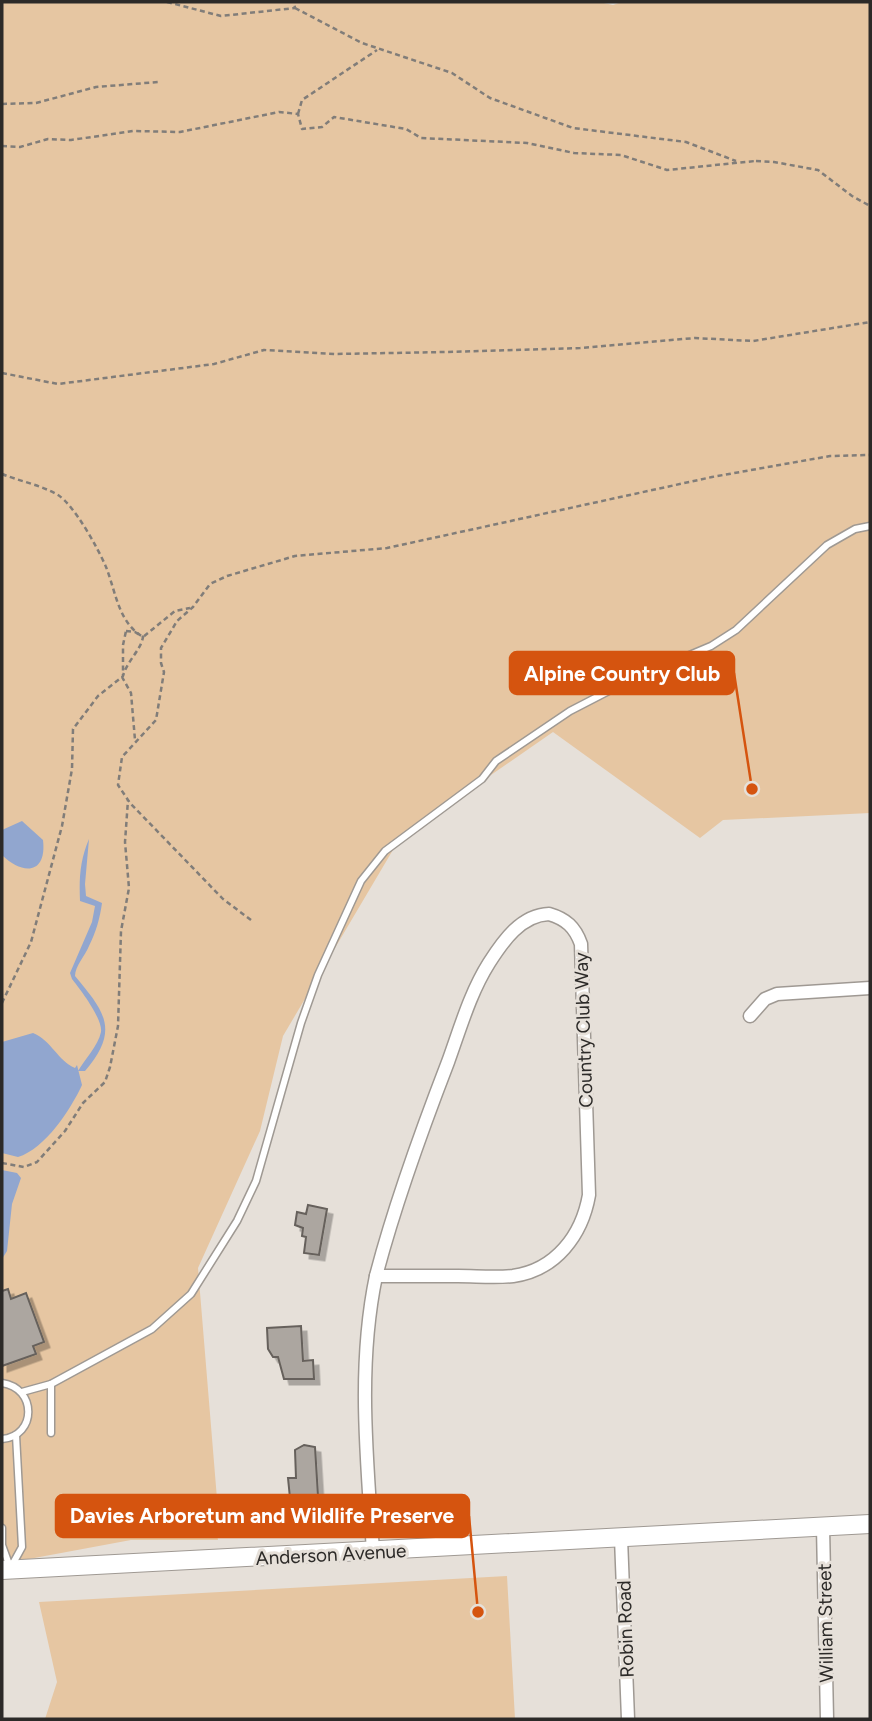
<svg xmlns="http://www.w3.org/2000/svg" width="872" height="1721" viewBox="0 0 872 1721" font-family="Figtree,sans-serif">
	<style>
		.green { fill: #e6c6a2 }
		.water { fill: #91a6cf }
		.building { fill: #aca6a0; stroke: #66615b; stroke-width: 2; filter: url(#shadow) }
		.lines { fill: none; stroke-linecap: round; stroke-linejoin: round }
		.lane-casing { stroke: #9f9993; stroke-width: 9 }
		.street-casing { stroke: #9f9993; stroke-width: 15 }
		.secondary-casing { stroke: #9f9993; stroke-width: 20 }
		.path { stroke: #817d79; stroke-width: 2.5; stroke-dasharray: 5 3.5; stroke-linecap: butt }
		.lane { stroke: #fff; stroke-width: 6 }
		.street { stroke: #fff; stroke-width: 12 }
		.secondary { stroke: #fff; stroke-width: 18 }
		.labels { text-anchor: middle; stroke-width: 6; stroke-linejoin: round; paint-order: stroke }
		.street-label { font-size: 19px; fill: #2c2a28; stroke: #e6e0d9 }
		.leader { fill: none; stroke: #d5540f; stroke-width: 2.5 }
		.callout-dot { fill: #d5540f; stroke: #e6e0d9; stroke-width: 2.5 }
		.callout { fill: #d5540f; stroke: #d5540f; stroke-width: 2.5 }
		.callout-label { font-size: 21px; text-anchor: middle; font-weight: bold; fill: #fff }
	</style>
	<defs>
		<filter id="shadow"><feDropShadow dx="5.5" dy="5.5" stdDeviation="0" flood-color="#0004"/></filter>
	</defs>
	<rect width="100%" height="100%" fill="#e6e0d9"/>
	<g class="green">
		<polygon points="2,2 599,2 613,5 622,2 870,2 870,813 723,820 700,838 553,732 400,838 283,1036 260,1131 198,1268 219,1523 215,1524 218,1540 131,1540 2,1564"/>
		<polygon points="507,1576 515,1719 45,1719 57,1682 39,1602"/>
	</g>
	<g class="water">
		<path d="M22,821l21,19c4,35 -21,35 -41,15v-25z"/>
		<path d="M89,839l-4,45 1,12 16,7c-2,15 -6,29 -13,43 -4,10 -14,20 -14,30 30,36 45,54 10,95h-7c7,-12 20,-25 23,-39 2,-13 -21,-43 -29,-53l-2,-6 22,-51 3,-16 -15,-5c-1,-23 0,-41 9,-62z"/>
		<path d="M33,1033c18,7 25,28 42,35l2,-3 5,20c-11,24 -37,64 -64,72l-16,-4v-111z"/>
		<polygon points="2,1170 17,1173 21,1178 12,1204 7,1251 2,1259"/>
	</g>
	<g class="building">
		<polygon points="308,1205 327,1209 319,1255 304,1253 306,1237 302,1236 303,1228 295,1225 297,1212 306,1214"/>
		<polygon points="8,1289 11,1299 26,1293 44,1342 33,1346 36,1354 2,1366 2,1291"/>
		<polygon points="301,1326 303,1361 313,1360 314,1379 284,1379 278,1357 273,1357 268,1349 267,1328"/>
		<polygon points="304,1445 315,1447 318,1496 290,1498 288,1478 296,1478 295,1450"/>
	</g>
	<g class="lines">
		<g class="lane-casing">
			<g id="lane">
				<path d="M2,1383c35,5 35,53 0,56"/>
				<polyline points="22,1392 51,1384"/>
				<polyline points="51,1433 51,1384 152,1329 191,1294 237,1221 256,1181 301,1023 318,975 361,881 385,851 482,779 496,761 570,711 628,681 711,646 736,630 827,545 855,529 870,526"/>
				<polyline points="2,1528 2,1545 10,1567"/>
				<polyline points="11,1567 22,1547 16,1435"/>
			</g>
		</g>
		<g class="street-casing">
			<g id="street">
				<path d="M549,914c17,5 26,13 32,30l8,251c-7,40 -33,75 -76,81 -18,2 -37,0 -55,0 -27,0 -54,0 -82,0 19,-73 45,-144 72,-214 12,-33 22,-69 41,-99 14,-22 32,-48 60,-49z"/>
				<polyline points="750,1016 765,999 777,994 870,988"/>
				<polyline points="823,1527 827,1719"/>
				<polyline points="621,1538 628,1719"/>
				<path d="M373,1551c-6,-92 -16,-184 3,-275"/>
			</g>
		</g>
		<g class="secondary-casing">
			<polyline id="secondary" points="2,1570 870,1524"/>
		</g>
		<g class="path">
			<polyline points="167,2 221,16 295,8 294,2"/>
			<polyline points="295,8 362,43 452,73 490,98 573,128 686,142 736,161"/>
			<polyline points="2,104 36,103 96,87 158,82"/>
			<polyline points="298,114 302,100 377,50"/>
			<polyline points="2,146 20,147 48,139 71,140 133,131 180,132 279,112 298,114 302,129 322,127 334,117 406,129 421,138 527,143 574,153 621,155 667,170 755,161"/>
			<polyline points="756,161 774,162 818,170 852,196 870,206"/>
			<polyline points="2,373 58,384 214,364 264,350 335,354 446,352 580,348 695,338 753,341 870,322"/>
			<path d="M2,474c17,7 39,11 56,21 16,10 40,53 48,72 10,25 12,55 37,70l32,-26 15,-3"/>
			<path d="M126,631l9,1 8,5c-2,13 -16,24 -20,39v-31z"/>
			<polyline points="251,920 223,899 130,803 118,785 122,757 156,720 164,672 161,663 161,648 177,621 193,607 210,584 227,576 295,556 387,548 712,477 830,456 870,455"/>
			<polyline points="2,1003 31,942 62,826 72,769 73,729 98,696 122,677 131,693 135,740"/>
			<polyline points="2,1163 24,1167 37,1162 65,1131 83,1103 105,1082 110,1067 118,1026 121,931 129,888 125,842 128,800"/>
		</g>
		<use href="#lane" class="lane"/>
		<use href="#street" class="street"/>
		<use href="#secondary" class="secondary"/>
	</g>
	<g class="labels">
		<g class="street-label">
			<text transform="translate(583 1030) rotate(-92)" y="7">Country Club Way</text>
			<text transform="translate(331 1554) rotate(-3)" y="7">Anderson Avenue</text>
			<text transform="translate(825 1623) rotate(-91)" y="7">William Street</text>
			<text transform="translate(625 1629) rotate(-92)" y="7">Robin Road</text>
		</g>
	</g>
	<path class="leader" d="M752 789L734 673M478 1612L469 1516"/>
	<g class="callout-dot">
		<circle cx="752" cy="789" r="7"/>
		<circle cx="478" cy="1612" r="7"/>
	</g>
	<g class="callout">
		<rect x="510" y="652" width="224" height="42" rx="7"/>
		<rect x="56" y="1495" width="413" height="42" rx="7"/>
	</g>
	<g class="callout-label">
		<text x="622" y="681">Alpine Country Club</text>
		<text x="262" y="1523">Davies Arboretum and Wildlife Preserve</text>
	</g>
	<rect width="872" height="1721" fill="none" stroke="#2c2a28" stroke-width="7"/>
</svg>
